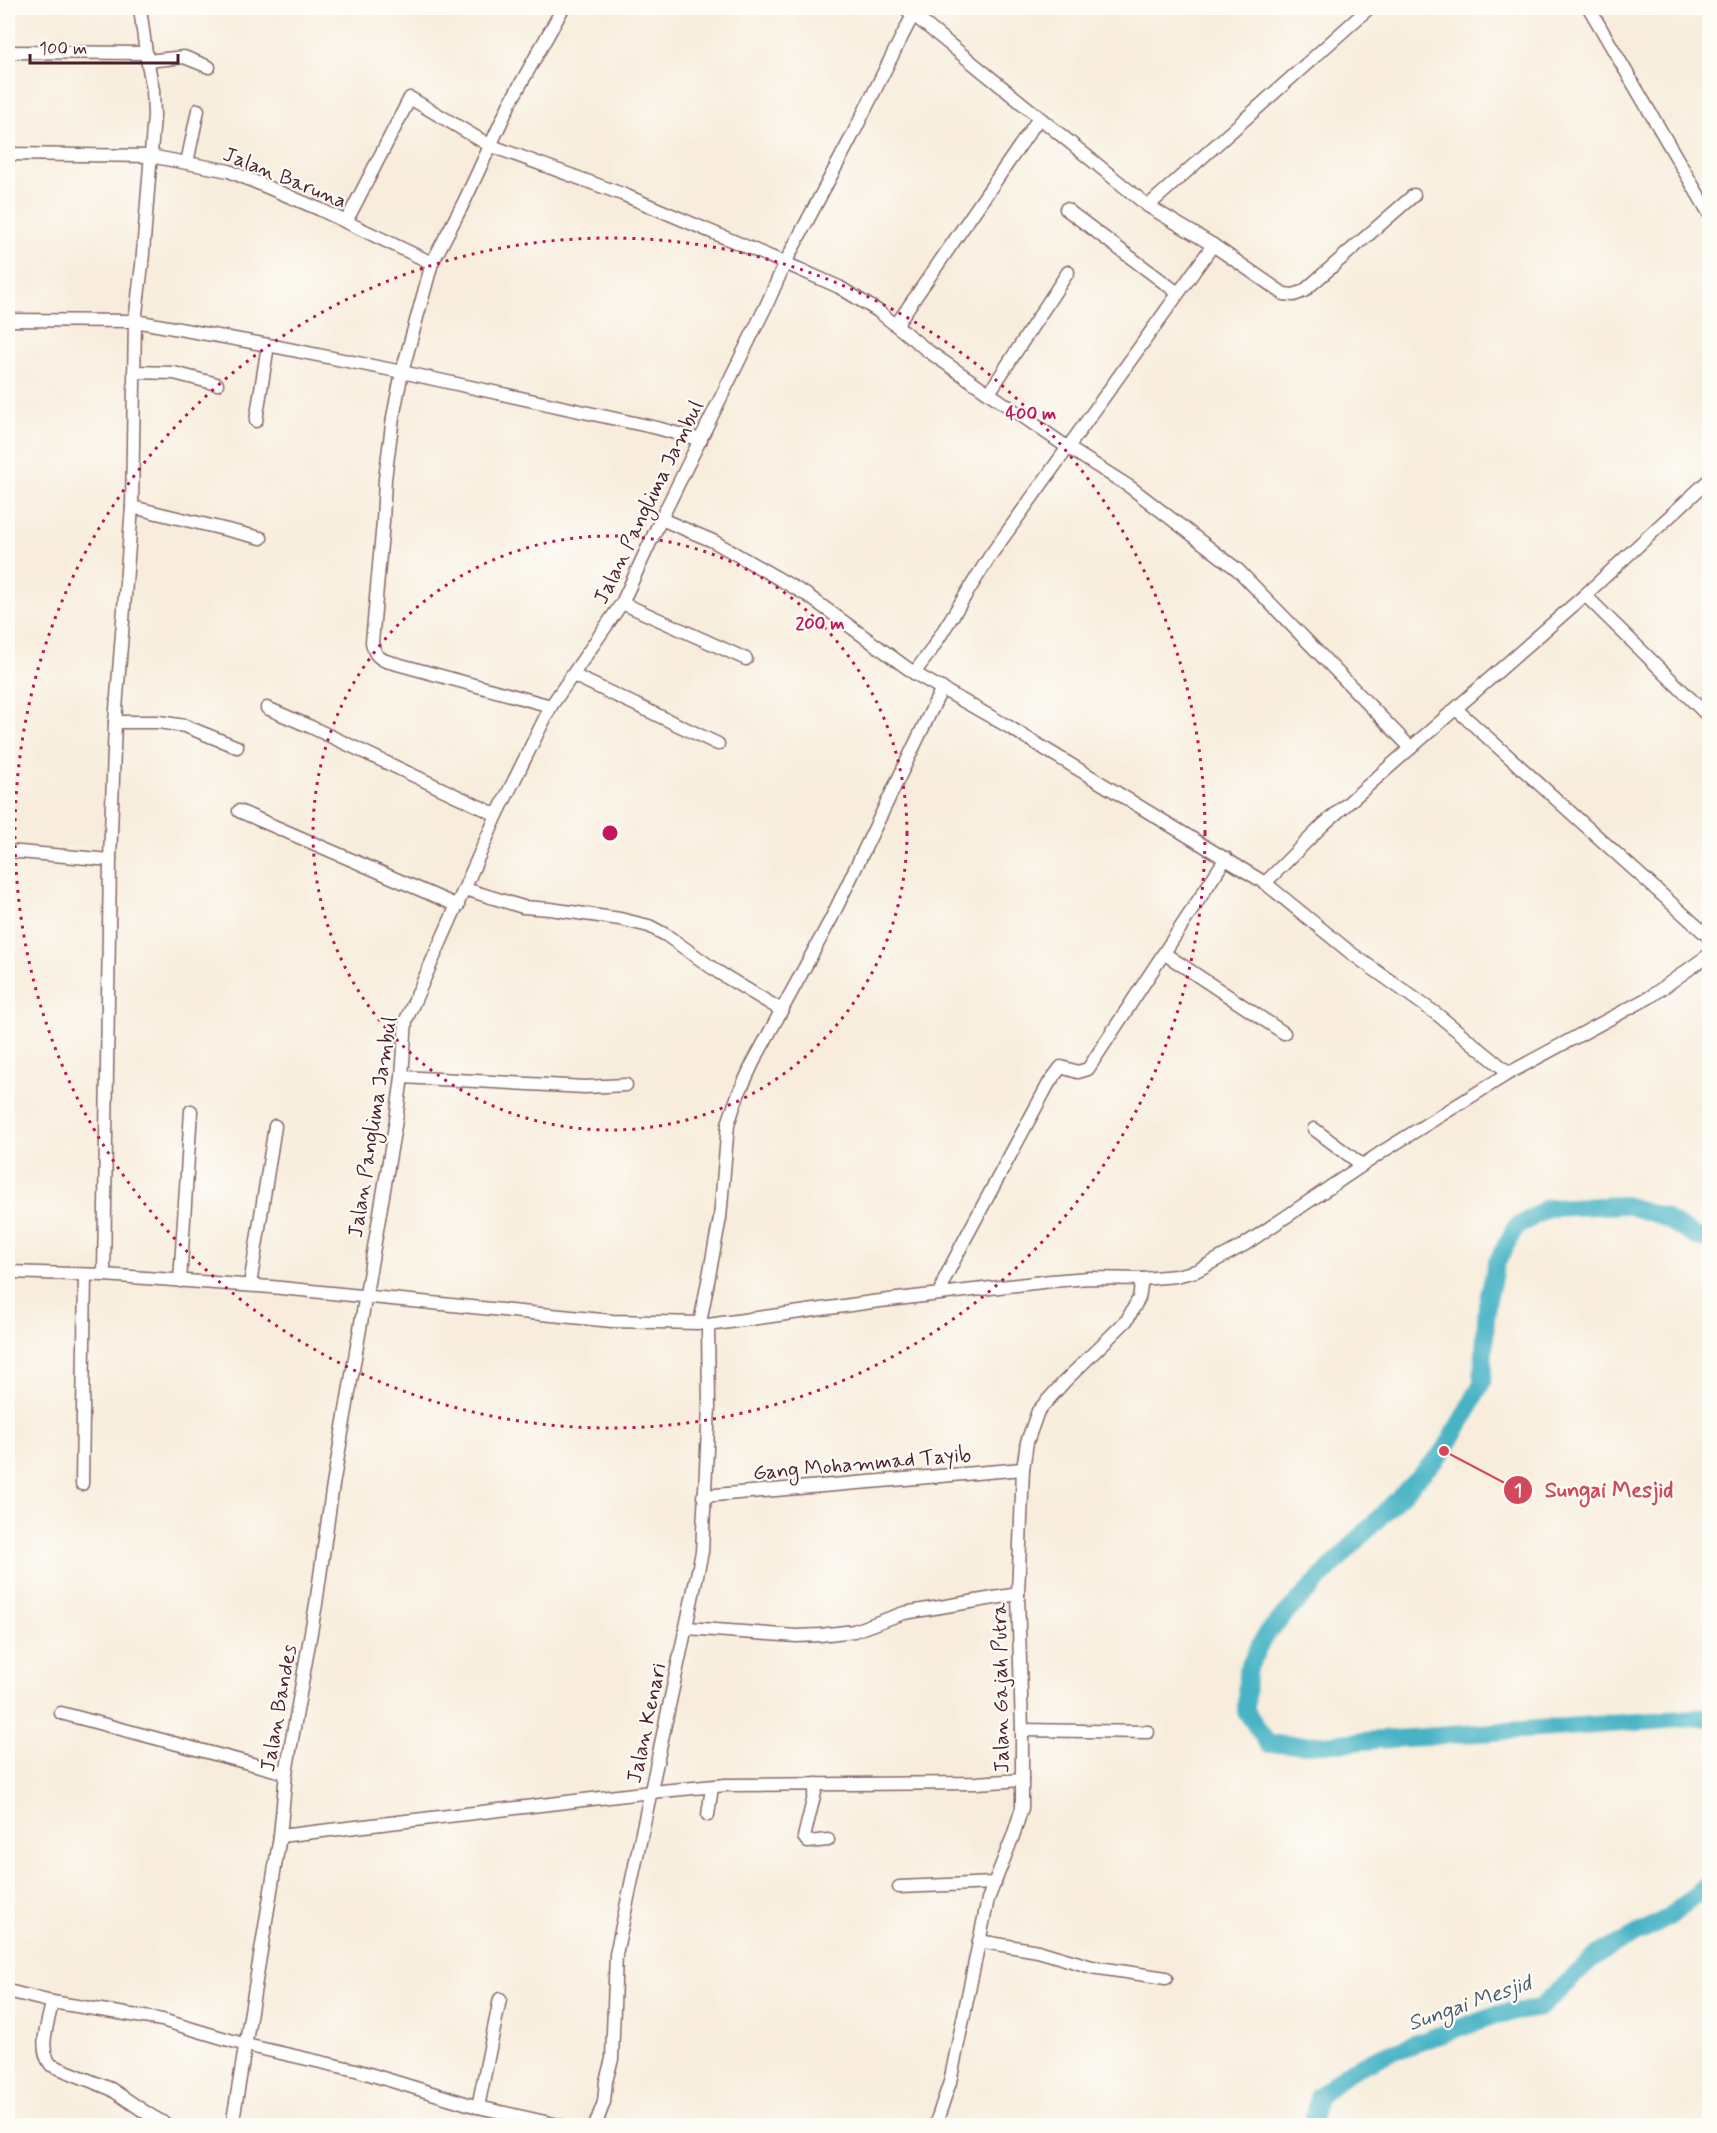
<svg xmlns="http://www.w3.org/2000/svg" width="1717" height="2133" viewBox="0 0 1717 2133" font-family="Mynerve,sans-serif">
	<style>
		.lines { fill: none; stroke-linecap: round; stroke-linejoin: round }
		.river { stroke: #47b3c5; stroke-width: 18 }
		.minor-casing { stroke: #876769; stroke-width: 15 }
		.minor { stroke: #fff; stroke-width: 12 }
		.ring { fill: none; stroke: #c2185b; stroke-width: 3; stroke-dasharray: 3 6 }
		.labels { text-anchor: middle; stroke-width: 4.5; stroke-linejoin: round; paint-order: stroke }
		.street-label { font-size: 21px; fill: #4a1f2b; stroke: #fdfcf7 }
		.water-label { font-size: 22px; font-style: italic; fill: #495a69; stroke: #fdfcf7 }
		.centre { fill: #c2185b; stroke: #fdfcf7; stroke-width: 3 }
		.ring-label { font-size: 18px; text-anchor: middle; font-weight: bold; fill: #c2185b; stroke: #fdfcf7; stroke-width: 4.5; stroke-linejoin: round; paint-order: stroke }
		.leader { fill: none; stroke: #d1495b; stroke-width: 2 }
		.callout-dot { fill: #d1495b; stroke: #fdfcf7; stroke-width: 2 }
		.mark-label { font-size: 18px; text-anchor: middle; font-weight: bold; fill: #fff }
		.callout-label { font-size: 22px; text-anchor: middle; font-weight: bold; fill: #d1495b; stroke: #fdfcf7; stroke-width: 4.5; stroke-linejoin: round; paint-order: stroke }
	</style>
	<rect width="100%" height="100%" fill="#fdfcf7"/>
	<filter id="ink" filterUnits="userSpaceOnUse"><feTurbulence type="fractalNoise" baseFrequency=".0167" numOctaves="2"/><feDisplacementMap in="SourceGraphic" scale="12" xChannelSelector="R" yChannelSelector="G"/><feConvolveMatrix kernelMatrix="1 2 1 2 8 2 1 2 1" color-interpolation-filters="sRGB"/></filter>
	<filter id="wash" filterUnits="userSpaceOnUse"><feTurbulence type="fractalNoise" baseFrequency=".008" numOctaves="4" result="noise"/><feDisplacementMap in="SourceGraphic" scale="24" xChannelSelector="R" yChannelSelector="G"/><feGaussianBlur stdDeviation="1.35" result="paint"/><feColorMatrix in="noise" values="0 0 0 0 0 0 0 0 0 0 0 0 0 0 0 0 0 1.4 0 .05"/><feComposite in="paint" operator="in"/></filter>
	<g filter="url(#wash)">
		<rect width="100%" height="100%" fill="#f8eddc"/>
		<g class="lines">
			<g class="river">
				<polyline points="1710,1239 1696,1237 1661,1216 1625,1205 1547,1208 1515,1228 1496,1264 1487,1304 1482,1382 1465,1416 1444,1451 1265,1635 1247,1671 1246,1711 1268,1744 1307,1745 1710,1717"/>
				<polyline points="1312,2126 1318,2097 1348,2072 1384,2055 1495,2015 1540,2008 1597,1955 1669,1917 1710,1883"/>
			</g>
		</g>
	</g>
	<g filter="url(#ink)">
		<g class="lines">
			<g class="minor-casing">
				<g id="minor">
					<polyline points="905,8 1148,206 1213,245 1284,294 1294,295 1304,291 1414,195"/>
					<polyline points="1589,8 1710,215"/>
					<polyline points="8,52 146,53"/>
					<polyline points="147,61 184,57 209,67"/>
					<polyline points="8,154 150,156 229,171 319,209 432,263"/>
					<polyline points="187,163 198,110"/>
					<polyline points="1148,206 1369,8"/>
					<polyline points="1066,209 1178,293"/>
					<polyline points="346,222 410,98 489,145 622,194 785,263 839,287 878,311 928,351 1067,447 1130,487 1238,570 1411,748"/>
					<polyline points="8,320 135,321 268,345 402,372 657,428 701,440"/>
					<polyline points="896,325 1039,118"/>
					<polyline points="134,372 174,373 217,384"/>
					<polyline points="989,393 1068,272"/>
					<polyline points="256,421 268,345"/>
					<polyline points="132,507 261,538"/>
					<polyline points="661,519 713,541 807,595 914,673 1009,727 1265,883 1351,953 1438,1015 1509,1073"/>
					<polyline points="1585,595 1710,718"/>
					<polyline points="622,603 746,659"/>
					<polyline points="914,673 930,652 990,556 1213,245"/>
					<polyline points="573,675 718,744"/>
					<path d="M551,706l-165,-45c-10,-4 -12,-9 -14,-19l11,-120 2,-43 8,-62 9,-45 30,-109 33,-63 45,-97 53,-95"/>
					<polyline points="267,708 311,727 497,815"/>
					<polyline points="1456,709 1710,938"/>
					<polyline points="115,722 159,722 185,726 237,747"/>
					<polyline points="239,811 458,906"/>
					<polyline points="8,851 110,860"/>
					<polyline points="1265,883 1323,825 1585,595 1710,479"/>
					<polyline points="465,889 523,907 550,909 620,919 649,926 666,935 718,972 781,1010"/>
					<polyline points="1165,954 1284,1033"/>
					<polyline points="402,1077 585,1087 626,1085"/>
					<polyline points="1314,1129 1362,1165"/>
					<polyline points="8,1272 104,1275 271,1287 612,1321 700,1323 708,1325 872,1302 1051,1281 1089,1278 1142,1279 1176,1276 1196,1271 1244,1245 1385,1150 1509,1073 1650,997 1710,954"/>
					<polyline points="104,1275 110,860 115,722 132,507 135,321 142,265 154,116 153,90 146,53 140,8"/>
					<polyline points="180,1281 191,1111"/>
					<polyline points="250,1285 275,1126"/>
					<polyline points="940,1293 945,1278 965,1239 1049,1083 1061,1067 1078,1072 1088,1069 1226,858"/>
					<polyline points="700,1323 720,1218 728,1124 738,1095 753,1063 831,919 942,688"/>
					<polyline points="82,1484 85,1275"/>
					<polyline points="703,1496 1023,1469"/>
					<polyline points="687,1628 797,1636 820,1635 854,1631 904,1613 1018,1594"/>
					<polyline points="61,1713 286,1773"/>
					<polyline points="1022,1730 1148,1732"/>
					<polyline points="817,1784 804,1837 808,1842 828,1840"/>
					<polyline points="708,1815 712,1787"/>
					<polyline points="280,1836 651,1792 726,1785 976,1783 1022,1780"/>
					<polyline points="899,1887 995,1883"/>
					<polyline points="979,1941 1038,1951 1092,1967 1166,1978"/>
					<polyline points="8,1991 52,2002 162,2020 246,2045 356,2070 478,2107 563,2126"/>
					<path d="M52,2002c-3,20 -15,45 -1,63l60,24 37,25 21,12"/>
					<polyline points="478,2107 500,1999"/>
					<polyline points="232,2126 280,1836 286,1773 316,1604 332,1491 396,1120 402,1077 406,1020 497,815 551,706 622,603 661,519 767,304 785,263 851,138 894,52 913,15 920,8"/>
					<polyline points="595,2126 604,2102 606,2081 612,2059 616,1954 702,1552 709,1407 708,1325"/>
					<polyline points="935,2126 950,2082 988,1899 1013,1836 1022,1808 1022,1730 1018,1594 1023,1469 1027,1442 1038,1411 1065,1381 1127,1320 1139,1298 1142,1279"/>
				</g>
			</g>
			<use href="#minor" class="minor"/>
		</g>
	</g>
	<g class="ring">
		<circle cx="610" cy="833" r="297"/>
		<circle cx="610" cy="833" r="595"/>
	</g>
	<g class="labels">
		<g class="street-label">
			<text transform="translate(285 177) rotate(22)" y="7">Jalan Baruna</text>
			<text transform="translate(648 502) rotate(-64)" y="7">Jalan Panglima Jambul</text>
			<text transform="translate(372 1127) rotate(-81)" y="7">Jalan Panglima Jambul</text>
			<text transform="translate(862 1463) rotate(-5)" y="7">Gang Mohammad Tayib</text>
			<text transform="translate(1000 1688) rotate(-91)" y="7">Jalan Gajah Putra</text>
			<text transform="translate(278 1708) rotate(-80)" y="7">Jalan Bandes</text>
			<text transform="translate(646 1723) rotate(-78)" y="7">Jalan Kenari</text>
		</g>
		<g class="water-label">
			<text transform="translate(1469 2002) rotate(-19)" y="8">Sungai Mesjid</text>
		</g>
	</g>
	<circle cx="610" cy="833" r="9" class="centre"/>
	<g class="ring-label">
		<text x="1031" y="419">400 m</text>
		<text x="820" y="629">200 m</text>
	</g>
	<path class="leader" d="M1444 1451L1518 1490"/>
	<g class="callout-dot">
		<circle cx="1444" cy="1451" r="6"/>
		<circle cx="1518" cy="1490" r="15"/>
	</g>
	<g class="mark-label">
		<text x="1518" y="1496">1</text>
	</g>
	<g class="callout-label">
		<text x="1609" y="1497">Sungai Mesjid</text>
	</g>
	<rect width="1717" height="2133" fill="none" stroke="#fdfcf7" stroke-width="30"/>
	<path d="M30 54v9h148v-9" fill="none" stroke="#4a1f2b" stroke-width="3"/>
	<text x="39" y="54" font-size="18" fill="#4a1f2b" stroke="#fdfcf7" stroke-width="4.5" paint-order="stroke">100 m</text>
</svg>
